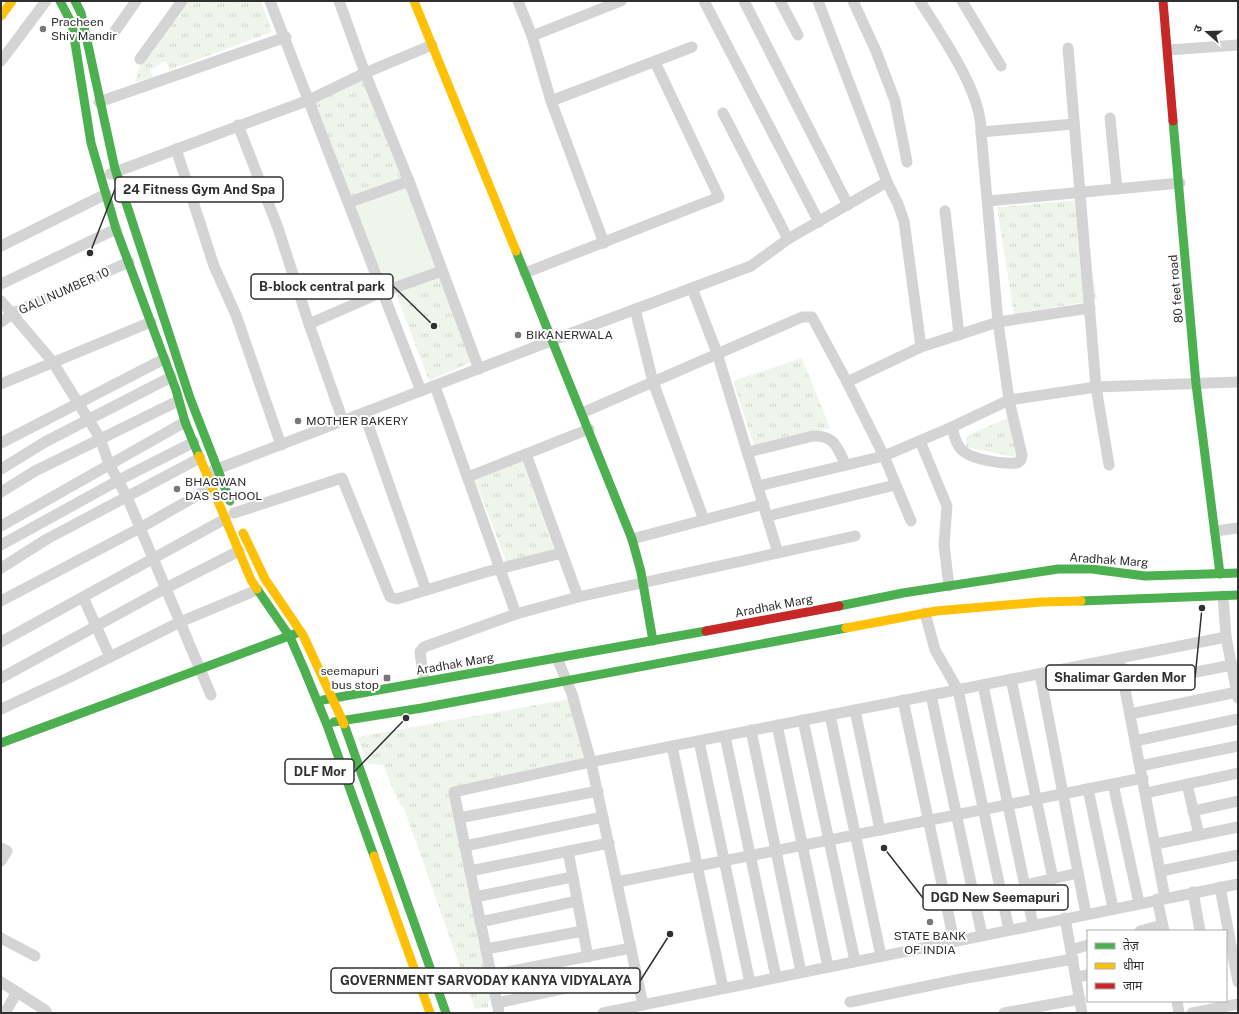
<svg xmlns="http://www.w3.org/2000/svg" width="1239" height="1014" viewBox="0 0 1239 1014" font-family="'Public Sans','Noto Sans Devanagari',sans-serif">
	<style>
		.grass { fill: #f0f5ec }
		.park { fill: url(#park-tufts) }
		.lines { fill: none; stroke-linecap: round; stroke-linejoin: round }
		.street { stroke: #d4d4d4; stroke-width: 11 }
		.fast { stroke: #4caf50; stroke-width: 9 }
		.slow { stroke: #ffc107; stroke-width: 9 }
		.jam { stroke: #c62828; stroke-width: 9 }
		.poi-dot { fill: #787878; stroke: #fff; stroke-width: 1.5 }
		.labels { text-anchor: middle; stroke-width: 4; stroke-linejoin: round; paint-order: stroke }
		.poi-label { font-size: 12px; fill: #303030; stroke: #fff; text-anchor: start }
		.street-label { font-size: 12px; fill: #303030; stroke: #fff }
		.leader { fill: none; stroke: #303030; stroke-width: 1.5 }
		.callout-dot { fill: #303030; stroke: #fff; stroke-width: 1.5 }
		.callout { fill: #fff; stroke: #303030; stroke-width: 1.5 }
		.callout-label { font-size: 13px; text-anchor: middle; font-weight: bold; fill: #303030 }
	</style>
	<defs>
		<pattern id="park-tufts" width="24" height="20" patternUnits="userSpaceOnUse"><rect width="24" height="20" fill="#f0f5ec"/><path d="M3 7l-1-3M5 7V3M7 7l1-3M15 17l-1-3M17 17v-4M19 17l1-3" fill="none" stroke="#ced2cb"/></pattern>
	</defs>
	<rect width="100%" height="100%" fill="#fff"/>
	<polygon class="grass" points="407,186 438,268 386,284 354,204"/>
	<g class="park">
		<polygon points="188,1 261,1 272,32 169,70 166,61 150,70 153,78 135,82 140,65"/>
		<polygon points="364,76 405,179 351,199 311,101"/>
		<polygon points="1080,200 1097,300 1014,314 997,207"/>
		<polygon points="440,276 471,362 429,381 395,291"/>
		<polygon points="802,358 830,428 755,448 733,381"/>
		<polygon points="1015,415 1019,458 966,447 966,436"/>
		<polygon points="522,461 555,552 507,563 475,480"/>
		<polygon points="576,698 588,760 453,788 493,1001 488,1001 488,1008 475,1009 404,808 399,803 383,765 368,764 357,737"/>
	</g>
	<g class="lines">
		<g class="street">
			<polyline points="270,1 421,391"/>
			<polyline points="339,1 365,73 409,181 479,369"/>
			<polyline points="518,1 532,36 551,101 604,243"/>
			<polyline points="704,1 819,222"/>
			<polyline points="744,1 848,205"/>
			<polyline points="780,1 798,35"/>
			<polyline points="818,1 887,182 898,204 904,221 921,347"/>
			<polyline points="853,1 876,51 895,101 907,162"/>
			<path d="M920,1c21,34 62,91 61,131"/>
			<polyline points="962,1 1001,66"/>
			<polyline points="115,31 136,1"/>
			<polyline points="532,36 621,1"/>
			<polyline points="1068,48 1096,387 1109,465"/>
			<polyline points="1168,50 1238,45"/>
			<polyline points="140,59 182,1"/>
			<polyline points="1,61 46,1"/>
			<polyline points="551,101 692,47"/>
			<polyline points="99,102 286,37"/>
			<polyline points="723,113 788,239"/>
			<polyline points="1110,118 1117,189"/>
			<polyline points="238,125 278,228 309,324 343,421"/>
			<polyline points="176,149 214,266 236,315 281,445"/>
			<polyline points="110,174 309,100 365,73 432,45"/>
			<polyline points="988,201 1180,183"/>
			<polyline points="350,202 409,181"/>
			<polyline points="945,211 959,335"/>
			<polyline points="1,246 106,194"/>
			<polyline points="525,273 719,197 655,62"/>
			<polyline points="1,284 116,229"/>
			<polyline points="692,288 717,353 778,553"/>
			<polyline points="1,301 52,361 100,438 109,464 127,497 211,695"/>
			<polyline points="635,309 653,382 704,520"/>
			<polyline points="1,322 13,313 129,262"/>
			<polyline points="309,324 382,292 442,271"/>
			<polyline points="847,382 921,347 998,322 1090,308"/>
			<polyline points="1,384 151,322"/>
			<polyline points="435,386 516,614"/>
			<polyline points="364,413 426,590"/>
			<polyline points="582,413 802,317 812,317 847,382 884,456 911,521"/>
			<path d="M952,427c2,7 3,15 8,21 9,12 43,16 57,15l4,-3 1,-5 -13,-55 -11,-78 -17,-190 93,-8"/>
			<polyline points="920,441 947,506 944,545 949,586"/>
			<polyline points="1,443 164,359"/>
			<path d="M748,452l65,-16c22,-1 24,12 33,29"/>
			<polyline points="526,454 578,597"/>
			<polyline points="1,469 45,442 171,377"/>
			<polyline points="212,471 553,340 751,266 788,239 887,182"/>
			<polyline points="468,477 589,429"/>
			<polyline points="758,486 884,456 952,427 1009,400 1096,387 1238,382"/>
			<polyline points="1,492 35,471 178,401"/>
			<polyline points="234,513 342,478 390,597 397,599 486,572 562,553"/>
			<polyline points="768,516 895,485"/>
			<polyline points="1,526 185,422"/>
			<polyline points="1215,531 1238,528"/>
			<polyline points="632,539 764,504"/>
			<polyline points="1,545 119,480 194,442"/>
			<polyline points="1,568 47,539 200,458"/>
			<polyline points="1223,596 1226,637 1238,698"/>
			<polyline points="83,597 110,657"/>
			<polyline points="1,601 140,528 212,487"/>
			<polyline points="925,613 935,650 958,690 1009,930"/>
			<polyline points="1,642 225,519"/>
			<polyline points="557,658 572,694 591,762 643,1005"/>
			<polyline points="1119,658 1165,898"/>
			<polyline points="1040,674 1086,914"/>
			<polyline points="1,678 166,588 239,551"/>
			<polyline points="1011,679 1053,879"/>
			<polyline points="424,682 420,652 424,647 516,614 578,597 855,536"/>
			<polyline points="983,685 1033,925"/>
			<polyline points="1125,686 1232,665"/>
			<polyline points="931,695 982,935"/>
			<polyline points="903,700 954,941"/>
			<polyline points="1,709 68,678 180,622 257,590"/>
			<polyline points="855,710 880,830"/>
			<polyline points="1130,714 1237,692"/>
			<polyline points="830,715 881,956"/>
			<polyline points="803,720 855,961"/>
			<polyline points="777,725 828,967"/>
			<polyline points="751,730 801,972"/>
			<polyline points="725,736 776,977"/>
			<polyline points="699,741 750,983"/>
			<polyline points="1135,741 1238,719"/>
			<polyline points="672,746 723,988"/>
			<polyline points="1140,766 1238,746"/>
			<polyline points="1113,784 1139,903"/>
			<polyline points="1187,784 1199,835"/>
			<polyline points="1088,789 1113,908"/>
			<polyline points="1146,793 1238,773"/>
			<polyline points="1193,811 1238,801"/>
			<polyline points="459,818 598,791"/>
			<polyline points="1156,844 1238,827"/>
			<polyline points="465,846 603,817"/>
			<polyline points="1,848 7,851 1,861"/>
			<polyline points="568,851 588,957"/>
			<polyline points="470,871 609,843"/>
			<polyline points="1161,871 1238,855"/>
			<polyline points="617,882 1143,778"/>
			<polyline points="1025,885 1078,873"/>
			<polyline points="1220,887 1238,982"/>
			<polyline points="1193,892 1200,931"/>
			<polyline points="475,897 572,877"/>
			<polyline points="1157,899 1164,931"/>
			<polyline points="1065,918 1082,1013"/>
			<polyline points="480,922 577,901"/>
			<polyline points="1140,931 1162,925"/>
			<polyline points="1,938 35,956"/>
			<polyline points="486,949 583,931"/>
			<polyline points="1071,950 1088,945"/>
			<polyline points="491,975 631,948"/>
			<polyline points="1076,977 1088,975"/>
			<polyline points="1,982 45,1010 47,1013"/>
			<polyline points="1177,1001 1179,1013"/>
			<polyline points="850,1002 961,979 1073,959"/>
			<polyline points="497,1003 636,973"/>
			<polyline points="5,1013 17,992"/>
			<polyline points="499,1013 454,792 591,762 1226,637"/>
			<polyline points="603,1013 1238,884"/>
			<polyline points="1004,1013 1080,999"/>
			<polyline points="1192,1013 1238,1004"/>
		</g>
		<g class="fast">
			<polyline points="60,1 72,24 91,143 116,229 176,390 185,422 199,456"/>
			<polyline points="75,1 81,13 115,169 190,398 230,501"/>
			<polyline points="1173,121 1196,384 1220,574"/>
			<polyline points="516,251 632,539 641,572 653,641"/>
			<polyline points="257,589 290,637 304,669 327,725 374,856"/>
			<polyline points="1081,601 1238,595"/>
			<polyline points="839,606 903,593 1058,569 1092,569 1145,576 1238,573"/>
			<polyline points="323,700 706,631"/>
			<polyline points="334,722 422,708 846,628"/>
			<polyline points="344,724 446,1013"/>
			<polyline points="1,743 297,633"/>
		</g>
		<g class="slow">
			<polyline points="414,1 516,251"/>
			<polyline points="1,16 12,1"/>
			<polyline points="199,456 251,580 257,589"/>
			<polyline points="243,533 265,579 303,635 344,724"/>
			<polyline points="846,628 936,611 1041,602 1081,601"/>
			<polyline points="374,856 430,1013"/>
		</g>
		<g class="jam">
			<polyline points="1163,1 1173,121"/>
			<polyline points="706,631 839,606"/>
		</g>
	</g>
	<g class="poi-dot">
		<circle cx="43" cy="29" r="4"/>
		<circle cx="518" cy="335" r="4"/>
		<circle cx="298" cy="421" r="4"/>
		<circle cx="177" cy="489" r="4"/>
		<rect x="383" y="674" width="8" height="8" rx="2"/>
		<circle cx="930" cy="922" r="4"/>
	</g>
	<g class="labels">
		<g class="poi-label">
			<text x="51" y="26">Pracheen<tspan x="51" dy="14">Shiv Mandir</tspan></text>
			<text x="526" y="339">BIKANERWALA</text>
			<text x="306" y="425">MOTHER BAKERY</text>
			<text x="185" y="486">BHAGWAN<tspan x="185" dy="14">DAS SCHOOL</tspan></text>
			<text x="379" y="675" text-anchor="end">seemapuri<tspan x="379" dy="14">bus stop</tspan></text>
			<text x="930" y="940" text-anchor="middle">STATE BANK<tspan x="930" dy="14">OF INDIA</tspan></text>
		</g>
		<g class="street-label">
			<text transform="translate(1176 289) rotate(-95)" y="4">80 feet road</text>
			<text transform="translate(64 291) rotate(-24)" y="4">GALI NUMBER 10</text>
			<text transform="translate(1109 560) rotate(4)" y="4">Aradhak Marg</text>
			<text transform="translate(774 606) rotate(-11)" y="4">Aradhak Marg</text>
			<text transform="translate(455 664) rotate(-10)" y="4">Aradhak Marg</text>
		</g>
	</g>
	<path class="leader" d="M90 253L115 189M434 326L393 286M1202 608L1195 678M406 718L354 772M884 848L923 898M670 934L640 981"/>
	<g class="callout-dot">
		<circle cx="90" cy="253" r="4"/>
		<circle cx="434" cy="326" r="4"/>
		<circle cx="1202" cy="608" r="4"/>
		<circle cx="406" cy="718" r="4"/>
		<circle cx="884" cy="848" r="4"/>
		<circle cx="670" cy="934" r="4"/>
	</g>
	<g class="callout">
		<rect x="115" y="177" width="168" height="25" rx="4"/>
		<rect x="251" y="274" width="142" height="25" rx="4"/>
		<rect x="1046" y="665" width="149" height="25" rx="4"/>
		<rect x="285" y="759" width="69" height="25" rx="4"/>
		<rect x="923" y="885" width="145" height="25" rx="4"/>
		<rect x="331" y="968" width="309" height="25" rx="4"/>
	</g>
	<g class="callout-label">
		<text x="199" y="194">24 Fitness Gym And Spa</text>
		<text x="322" y="291">B-block central park</text>
		<text x="1120" y="682">Shalimar Garden Mor</text>
		<text x="320" y="776">DLF Mor</text>
		<text x="995" y="902">DGD New Seemapuri</text>
		<text x="486" y="985">GOVERNMENT SARVODAY KANYA VIDYALAYA</text>
	</g>
	<rect width="1239" height="1014" fill="none" stroke="#303030" stroke-width="4"/>
	<rect x="1087" y="930" width="140" height="72" fill="#ffffff" stroke="#acacac"/>
	<rect x="1095" y="943" width="20" height="6" fill="#4caf50" stroke="#acacac"/>
	<text x="1123" y="950" font-size="12" fill="#303030">तेज़</text>
	<rect x="1095" y="963" width="20" height="6" fill="#ffc107" stroke="#acacac"/>
	<text x="1123" y="970" font-size="12" fill="#303030">धीमा</text>
	<rect x="1095" y="983" width="20" height="6" fill="#c62828" stroke="#acacac"/>
	<text x="1123" y="990" font-size="12" fill="#303030">जाम</text>
	<g transform="translate(1207 32) rotate(290)" stroke="#ffffff" stroke-width="3" paint-order="stroke">
	<path d="M0-3L7 15L0 10L-7 15Z" fill="#303030"/>
	<text y="-6" font-size="11" font-weight="bold" text-anchor="middle" fill="#303030">उ</text>
	</g>
</svg>
